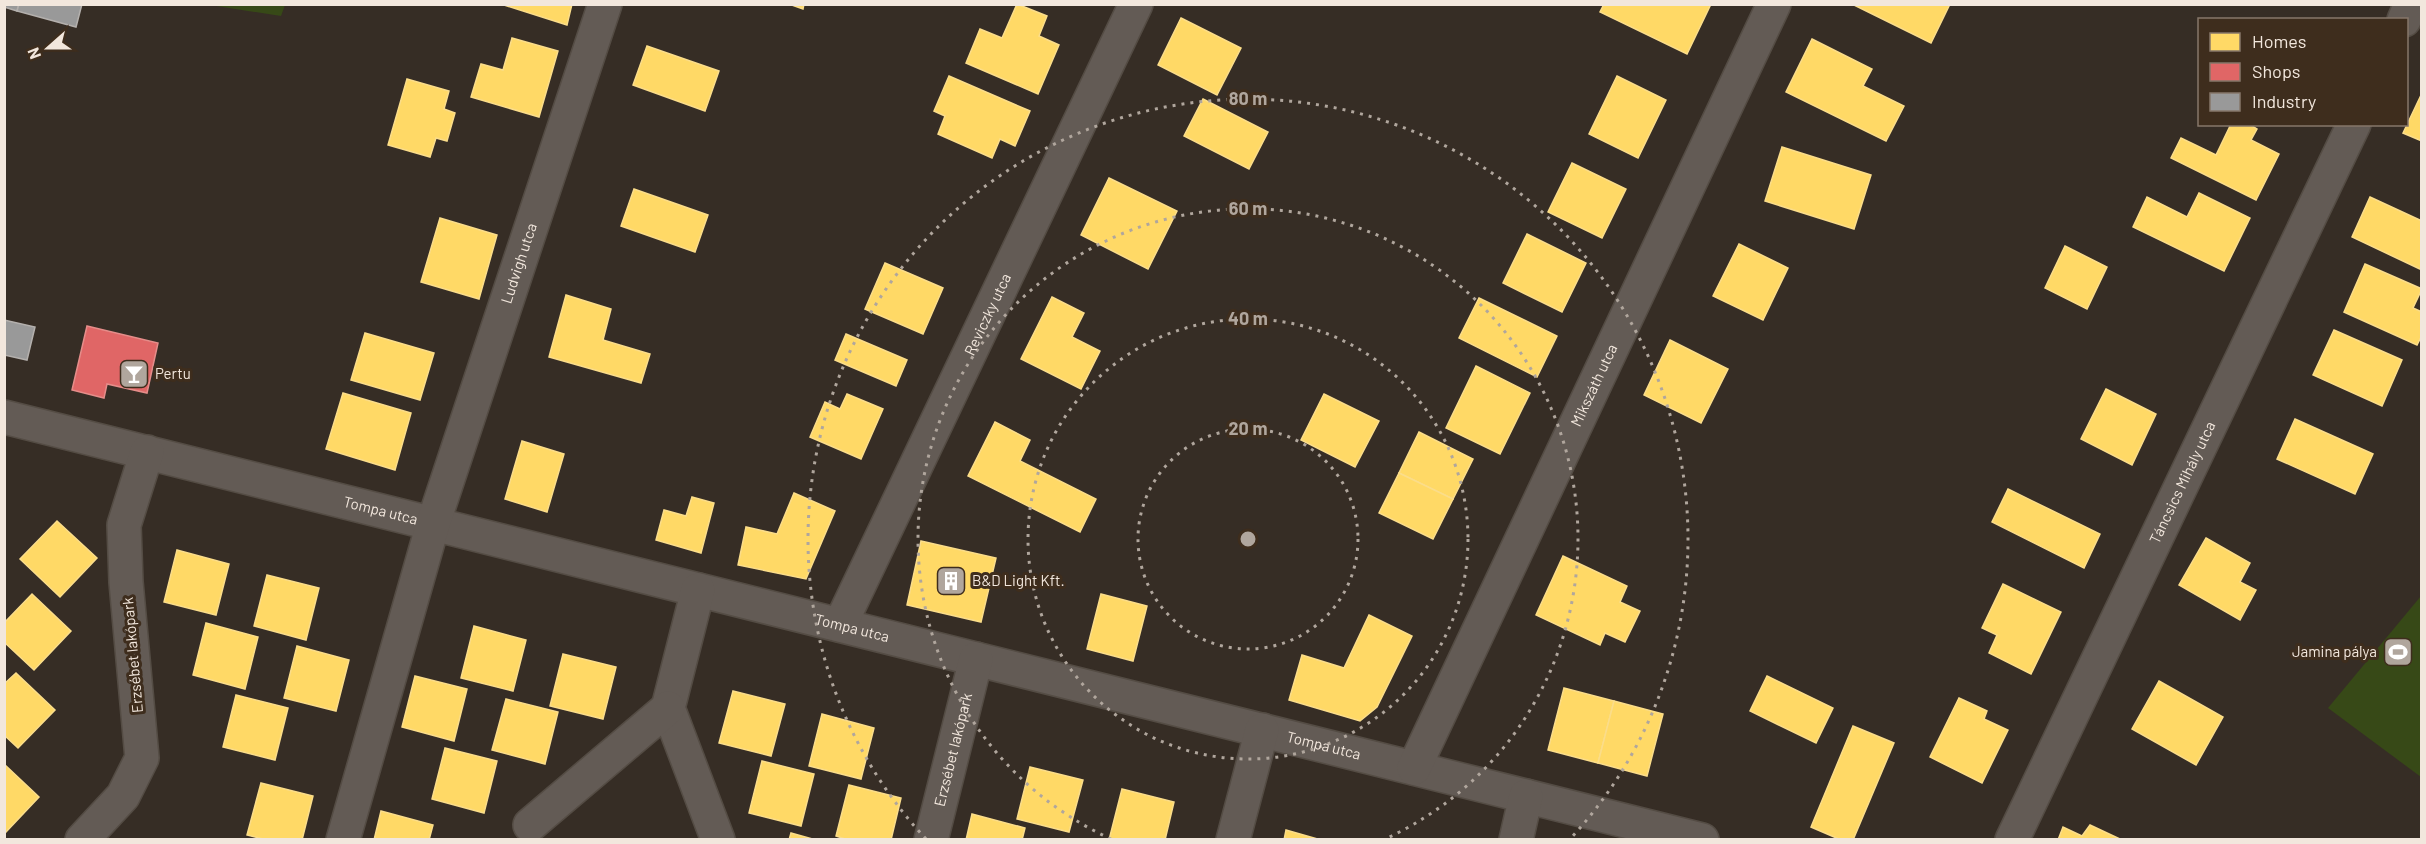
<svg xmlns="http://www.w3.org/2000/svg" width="2426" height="844" viewBox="0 0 2426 844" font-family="Barlow,sans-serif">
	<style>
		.green { fill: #374917 }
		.homes { fill: #ffd966; stroke: #fbdd8a; stroke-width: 1.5 }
		.shops { fill: #e06666; stroke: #e58d8a; stroke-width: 1.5 }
		.industry { fill: #999; stroke: #b4b0ad; stroke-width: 1.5 }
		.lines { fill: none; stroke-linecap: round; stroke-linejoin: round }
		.minor-casing { stroke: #544c44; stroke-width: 36 }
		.minor { stroke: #635b55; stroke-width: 33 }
		.ring { fill: none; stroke: #b0a69d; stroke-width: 3; stroke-dasharray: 3 6 }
		.labels { text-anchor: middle; stroke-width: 6; stroke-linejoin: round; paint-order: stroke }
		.street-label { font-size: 15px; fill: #f2e7dd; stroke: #3e2d1d }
		.poi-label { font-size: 15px; fill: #f2e7dd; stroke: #3e2d1d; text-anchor: start }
		.centre { fill: #b0a69d; stroke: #3e2d1d; stroke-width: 3 }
		.ring-label { font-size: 18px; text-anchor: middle; font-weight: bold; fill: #b0a69d; stroke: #3e2d1d; stroke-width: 6; stroke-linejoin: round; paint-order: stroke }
	</style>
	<rect width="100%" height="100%" fill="#362d25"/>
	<g class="green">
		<polygon points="210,5 285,4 285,5 281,16"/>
		<polygon points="2421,596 2421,777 2328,708"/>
	</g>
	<g class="homes">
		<polygon points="501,4 572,4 567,25"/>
		<polygon points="789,4 804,4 803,9"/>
		<polygon points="1017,4 1047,16 1039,36 1059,45 1038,94 966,63 980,29 1002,38"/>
		<polygon points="1604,4 1711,4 1687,54 1600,12"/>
		<polygon points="1852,4 1950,4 1931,43"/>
		<polygon points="1181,18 1241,48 1217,95 1158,65"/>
		<polygon points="512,38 558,51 539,117 471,97 481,64 503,70"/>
		<polygon points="1812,39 1872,69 1863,86 1904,106 1886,141 1786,92"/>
		<polygon points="647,46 719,71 705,111 633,85"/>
		<polygon points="949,76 1030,111 1015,146 1000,139 992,158 938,134 945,116 934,111"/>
		<polygon points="1617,76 1666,100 1638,158 1589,134"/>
		<polygon points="407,79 449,91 444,109 455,113 447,141 436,138 430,157 388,145"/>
		<polygon points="2422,93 2422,141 2403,133"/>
		<polygon points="1203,99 1268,132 1249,169 1184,136"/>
		<polygon points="2231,124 2249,124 2257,129 2251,140 2279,154 2256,200 2171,158 2181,138 2216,155"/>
		<polygon points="1782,147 1871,175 1854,229 1765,201"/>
		<polygon points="1572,163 1626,189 1602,238 1548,212"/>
		<polygon points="1109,178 1177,211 1148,269 1081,235"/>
		<polygon points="634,189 708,215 695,252 621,226"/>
		<polygon points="2199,193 2250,218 2224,271 2133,227 2147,197 2187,217"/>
		<polygon points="2370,197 2422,221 2422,270 2352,237"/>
		<polygon points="440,218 497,235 479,299 421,282"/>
		<polygon points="1527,234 1586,263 1562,312 1503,283"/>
		<polygon points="1739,244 1788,268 1763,320 1713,296"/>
		<polygon points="2065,246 2107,267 2087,309 2045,288"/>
		<polygon points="885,263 943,288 923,334 865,309"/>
		<polygon points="2365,264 2422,289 2413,308 2422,312 2422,335 2417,345 2344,312"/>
		<polygon points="566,295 611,309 603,340 650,354 641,383 549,357"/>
		<polygon points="1052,297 1084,313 1072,337 1100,351 1081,389 1021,359"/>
		<polygon points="1479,298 1557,336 1537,377 1459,338"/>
		<polygon points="2334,330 2402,360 2382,406 2313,375"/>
		<polygon points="365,333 434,353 420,400 351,380"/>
		<polygon points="846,334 907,360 896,386 835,360"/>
		<polygon points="1670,340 1728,369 1701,423 1644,395"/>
		<polygon points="1476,366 1530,393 1500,454 1446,428"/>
		<polygon points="2106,389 2156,414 2132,465 2081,439"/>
		<polygon points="343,393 411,413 395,470 326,449"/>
		<polygon points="847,394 883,409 861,459 810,437 825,402 840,409"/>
		<polygon points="1324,394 1379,421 1355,467 1301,440"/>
		<polygon points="2295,419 2373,454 2355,494 2277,459"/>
		<polygon points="995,422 1030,440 1020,461 1096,499 1080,532 968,476"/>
		<polygon points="1419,432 1473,459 1453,499 1399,473"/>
		<polygon points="522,441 564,454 547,512 505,499"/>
		<polygon points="1399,473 1453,499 1433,539 1379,513"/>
		<polygon points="2008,489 2100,534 2084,568 1992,522"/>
		<polygon points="794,493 835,511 806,579 738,565 746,527 777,534"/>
		<polygon points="692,497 714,503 701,553 656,540 664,510 686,516"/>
		<polygon points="57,521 97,558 60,597 20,559"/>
		<polygon points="2206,538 2250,563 2240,582 2256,590 2240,620 2179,585"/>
		<polygon points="921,541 996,558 981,622 907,605"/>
		<polygon points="177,550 229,564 216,615 164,602"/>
		<polygon points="1563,556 1627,586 1620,602 1640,611 1625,642 1605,633 1600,645 1536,615"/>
		<polygon points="267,575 319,588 306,640 254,626"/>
		<polygon points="2003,584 2061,612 2031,674 1989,653 1997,635 1982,628"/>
		<polygon points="32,594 71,631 34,670 4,642 4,623"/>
		<polygon points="1101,594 1147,606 1133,661 1087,649"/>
		<polygon points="1369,615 1412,636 1377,707 1360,721 1289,700 1302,655 1344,668"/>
		<polygon points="206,623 258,637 245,689 193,675"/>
		<polygon points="474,626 526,640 513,691 461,678"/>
		<polygon points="297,646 349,660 336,711 284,698"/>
		<polygon points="563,654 616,667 603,719 550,706"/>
		<polygon points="16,673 55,710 18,748 4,735 4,684"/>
		<polygon points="415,676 467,689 454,741 402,727"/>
		<polygon points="1767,676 1833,708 1816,743 1750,711"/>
		<polygon points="2159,681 2223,717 2196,765 2132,729"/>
		<polygon points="1564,688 1614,701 1598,763 1548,750"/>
		<polygon points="733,691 785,704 771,756 719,743"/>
		<polygon points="236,695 288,708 275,760 223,747"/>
		<polygon points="1959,698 1987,711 1984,719 2008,730 1982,783 1930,757"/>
		<polygon points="506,699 558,712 545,764 492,750"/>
		<polygon points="1614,701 1663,714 1647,776 1598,763"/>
		<polygon points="822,714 874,728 861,779 809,766"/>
		<polygon points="1853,726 1894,743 1853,840 1841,840 1811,827"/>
		<polygon points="445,748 497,761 484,813 432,799"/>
		<polygon points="762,761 814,774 801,826 749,813"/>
		<polygon points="4,764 39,797 4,834"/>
		<polygon points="1030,767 1083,780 1069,832 1017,819"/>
		<polygon points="261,783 313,796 302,840 267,840 247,835"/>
		<polygon points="849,785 901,798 891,840 848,840 836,836"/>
		<polygon points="1122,789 1174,802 1165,840 1109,840"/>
		<polygon points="381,811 433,825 429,840 374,840"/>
		<polygon points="972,814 1025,828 1022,840 966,840"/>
		<polygon points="2090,825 2122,840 2058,840 2063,827 2082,836"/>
		<polygon points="1286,830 1321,840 1284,840"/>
		<polygon points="791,833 816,840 789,840"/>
	</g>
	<polygon class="shops" points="87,326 158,343 147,393 107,384 104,398 72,390"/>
	<g class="industry">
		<polygon points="4,4 19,4 17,11 4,7"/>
		<polygon points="19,4 82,4 76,27 17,11"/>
		<polygon points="4,320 35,327 27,360 4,355"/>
	</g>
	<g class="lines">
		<g class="minor-casing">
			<g id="minor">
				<polyline points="2404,20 2411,4"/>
				<path id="s1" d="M4,417l1698,423"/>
				<polyline points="698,590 668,708 718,840"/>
				<path id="s2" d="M840,625l296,-621"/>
				<path id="s3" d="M1414,768l360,-764"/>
				<polyline points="530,825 668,708"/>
				<polyline points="82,840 123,796 142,758 126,582 124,525 147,452"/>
				<path id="s4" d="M343,840l90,-316 172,-520"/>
				<path id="s5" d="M931,840l45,-181"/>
				<polyline points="1233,840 1262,730"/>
				<polyline points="1516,840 1526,796"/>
				<path id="s6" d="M2012,840l342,-716"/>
			</g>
		</g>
		<use href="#minor" class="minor"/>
	</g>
	<g class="ring">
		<circle cx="1248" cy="539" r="110"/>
		<circle cx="1248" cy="539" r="220"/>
		<path d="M1111 839A330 330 0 1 1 1385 839"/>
		<path d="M926 839A440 440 0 1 1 1570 839"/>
	</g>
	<defs>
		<g id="bar-square" transform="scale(1.5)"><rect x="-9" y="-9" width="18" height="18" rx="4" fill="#b0a69d" stroke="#3e2d1d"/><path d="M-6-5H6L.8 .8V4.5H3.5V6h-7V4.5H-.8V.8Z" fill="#fff"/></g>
		<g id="building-square" transform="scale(1.5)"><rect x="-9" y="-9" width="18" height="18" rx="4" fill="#b0a69d" stroke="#3e2d1d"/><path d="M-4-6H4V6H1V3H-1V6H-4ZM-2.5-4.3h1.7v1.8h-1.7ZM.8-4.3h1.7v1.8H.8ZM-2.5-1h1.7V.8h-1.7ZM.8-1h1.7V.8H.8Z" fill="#fff"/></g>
		<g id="stadium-square" transform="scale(1.5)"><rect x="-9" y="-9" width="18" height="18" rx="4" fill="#b0a69d" stroke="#3e2d1d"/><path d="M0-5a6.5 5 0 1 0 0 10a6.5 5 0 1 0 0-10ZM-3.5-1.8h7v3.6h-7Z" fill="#fff"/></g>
	</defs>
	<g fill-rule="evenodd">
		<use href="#bar-square" x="134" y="374"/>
		<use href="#building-square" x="951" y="581"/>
		<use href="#stadium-square" x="2398" y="652"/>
	</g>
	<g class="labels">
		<g class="street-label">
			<text dy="5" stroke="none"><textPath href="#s4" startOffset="603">Ludvigh utca</textPath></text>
			<text dy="5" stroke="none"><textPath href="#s2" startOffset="344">Reviczky utca</textPath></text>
			<text dy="5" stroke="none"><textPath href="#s3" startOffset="423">Mikszáth utca</textPath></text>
			<text dy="5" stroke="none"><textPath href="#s6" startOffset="396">Táncsics Mihály utca</textPath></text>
			<text dy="5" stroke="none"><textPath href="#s1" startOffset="388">Tompa utca</textPath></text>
			<text dy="5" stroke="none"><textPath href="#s1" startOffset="874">Tompa utca</textPath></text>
			<text transform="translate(133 655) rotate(-95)" y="5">Erzsébet lakópark</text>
			<text dy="5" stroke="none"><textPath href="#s1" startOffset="1360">Tompa utca</textPath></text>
			<text dy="5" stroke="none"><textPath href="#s5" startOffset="93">Erzsébet lakópark</textPath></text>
		</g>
		<g class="poi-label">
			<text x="155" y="379">Pertu</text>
			<text x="972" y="586">B&amp;D Light Kft.</text>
			<text x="2377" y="657" text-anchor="end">Jamina pálya</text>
		</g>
	</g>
	<circle cx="1248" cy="539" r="9" class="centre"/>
	<g class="ring-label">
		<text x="1248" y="105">80 m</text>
		<text x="1248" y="215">60 m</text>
		<text x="1248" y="325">40 m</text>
		<text x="1248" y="435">20 m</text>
	</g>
	<rect width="2426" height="844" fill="none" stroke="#f2e7dd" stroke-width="12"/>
	<rect x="2198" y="18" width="210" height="108" fill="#3e2d1d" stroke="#86776a" stroke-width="1.5"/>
	<rect x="2210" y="33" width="30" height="18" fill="#ffd966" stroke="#86776a" stroke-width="1.5"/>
	<text x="2252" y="48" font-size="18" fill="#f2e7dd">Homes</text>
	<rect x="2210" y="63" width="30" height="18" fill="#e06666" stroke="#86776a" stroke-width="1.5"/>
	<text x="2252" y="78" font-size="18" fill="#f2e7dd">Shops</text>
	<rect x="2210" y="93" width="30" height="18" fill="#999999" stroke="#86776a" stroke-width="1.5"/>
	<text x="2252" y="108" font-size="18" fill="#f2e7dd">Industry</text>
	<g transform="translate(48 48) rotate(249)" stroke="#3e2d1d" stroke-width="4.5" paint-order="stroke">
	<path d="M0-4.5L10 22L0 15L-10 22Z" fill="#f2e7dd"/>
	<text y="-9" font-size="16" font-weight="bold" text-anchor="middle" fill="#f2e7dd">N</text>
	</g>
</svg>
